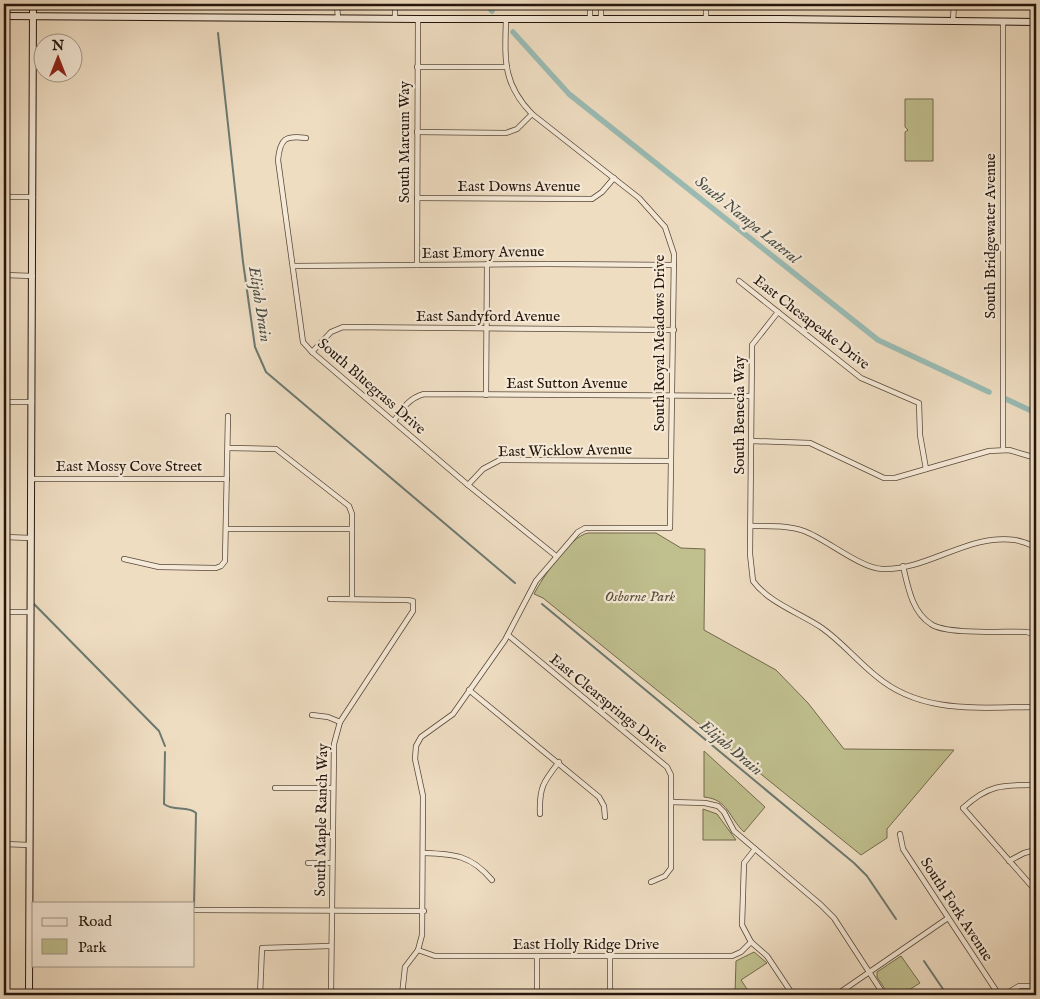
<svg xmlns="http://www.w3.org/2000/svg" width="1040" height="999" viewBox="0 0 1040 999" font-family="'IM FELL English',serif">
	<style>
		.green { fill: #c0bf8e; stroke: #726a4d }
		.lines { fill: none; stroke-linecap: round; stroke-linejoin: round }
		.stream { stroke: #6b7971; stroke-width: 2 }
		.canal { stroke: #9abbb4; stroke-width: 5.5 }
		.minor-casing { stroke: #57483a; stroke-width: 6 }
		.secondary-casing { stroke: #24160c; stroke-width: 8 }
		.minor { stroke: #f5e9d7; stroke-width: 4.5 }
		.secondary { stroke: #f5e9d7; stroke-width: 6 }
		.labels { text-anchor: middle; stroke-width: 4.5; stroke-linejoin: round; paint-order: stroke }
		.street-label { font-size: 15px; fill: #24160c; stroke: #f5e9d7 }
		.park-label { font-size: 15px; font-style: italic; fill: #5b513a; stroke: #f5e9d7 }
		.water-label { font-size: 16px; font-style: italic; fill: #4d5047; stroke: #f5e9d7 }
	</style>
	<rect width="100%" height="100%" fill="#efddc2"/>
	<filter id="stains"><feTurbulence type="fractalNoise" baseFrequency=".004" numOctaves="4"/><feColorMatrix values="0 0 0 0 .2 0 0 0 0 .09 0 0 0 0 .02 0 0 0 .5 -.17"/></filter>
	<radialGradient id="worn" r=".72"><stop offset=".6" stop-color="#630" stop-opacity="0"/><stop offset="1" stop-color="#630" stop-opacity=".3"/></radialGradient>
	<g class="green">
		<polygon points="905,99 933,99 933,161 905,161 905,132 908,130 905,127"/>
		<path d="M588,533h68l25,15 24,1 -1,81 72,40 32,33 36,46 110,1 -67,79v9l-26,17 -318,-257 -9,-4c9,-17 35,-57 54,-61z"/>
		<path d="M704,751l61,56 -21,25c-15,-14 -16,-33 -40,-35z"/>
		<polygon points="703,809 717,814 736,840 703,840"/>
		<polygon points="754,952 767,963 741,980 751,995 616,995 735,994 736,961"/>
		<polygon points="901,956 920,983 901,995 889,995 877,977 877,972"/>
	</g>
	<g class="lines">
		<g class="stream">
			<polyline points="212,4 212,9"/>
			<polyline points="218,33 243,262 255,347 266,372 515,583"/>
			<polyline points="34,604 159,731 165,746"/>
			<polyline points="542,604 854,863 867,876 896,919"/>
			<path d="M165,752l-1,52c10,8 23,1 32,9l-2,93"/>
			<polyline points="924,961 947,995"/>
		</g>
		<g class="canal">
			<polyline points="485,4 492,11"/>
			<polyline points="513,32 569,94 878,340 989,392"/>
			<polyline points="1006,399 1036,413"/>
		</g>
		<g class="minor-casing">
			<g id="minor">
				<polyline points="337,4 338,19"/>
				<polyline points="395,4 395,19"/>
				<polyline points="590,4 590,19"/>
				<polyline points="601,4 601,19"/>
				<polyline points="706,19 706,4"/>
				<polyline points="953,20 954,4"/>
				<polyline points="1003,21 1003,450"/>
				<polyline points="417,67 507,67"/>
				<polyline points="417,132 506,133 517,129 532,114"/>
				<path d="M306,138c-21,-3 -26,1 -28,22l25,182 9,10 156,133 88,71"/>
				<polyline points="4,197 33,197"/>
				<polyline points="417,198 592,199 602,192 614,178"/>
				<polyline points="417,265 418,19"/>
				<polyline points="293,266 548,264 674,265"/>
				<polyline points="4,275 33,276"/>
				<polyline points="739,281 861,378 919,403 920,435 926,469"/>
				<path d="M778,312l-26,33 -2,209 3,27c16,22 47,32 69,47 20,14 35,33 54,48 46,39 104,31 160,31"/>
				<polyline points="312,352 331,332 343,327 674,330"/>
				<polyline points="486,395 487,264"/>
				<polyline points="4,402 32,402"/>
				<path d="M394,421c8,-12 15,-23 30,-27l327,2"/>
				<polyline points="752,441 810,443 884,478 895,478 989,451 1009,450 1036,458"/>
				<polyline points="228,448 276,449 349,506 352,514 352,599"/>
				<polyline points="31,479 227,479"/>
				<polyline points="468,485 483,469 500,460 671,461"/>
				<path d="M751,526c17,0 36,-1 53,5 22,8 56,37 78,38 45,2 87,-36 133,-29 7,1 14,4 21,7"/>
				<polyline points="226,529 352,529"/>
				<polyline points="4,537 31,538"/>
				<polyline points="124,559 159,567 216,568 221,566 225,561 228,416"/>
				<path d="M903,566c5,21 9,46 28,58 15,11 75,7 96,8l9,3"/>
				<polyline points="330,599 407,600 413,601 413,611 340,722 334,744 331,995"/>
				<polyline points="4,612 31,612"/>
				<polyline points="508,635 667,767 671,775 671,868 665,876 651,882"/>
				<polyline points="469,690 599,797 604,806 605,817"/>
				<polyline points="312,715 328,717 340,722"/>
				<path d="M1036,785c-33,0 -47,-1 -73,23l73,83"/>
				<polyline points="275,788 332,788"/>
				<polyline points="671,802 705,803 718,806 724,812 734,831 821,905 834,918 884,995"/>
				<path d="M540,814c-1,-26 3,-32 19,-52"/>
				<polyline points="900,834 903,849 999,995"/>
				<polyline points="4,844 29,845"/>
				<polyline points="755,849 744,863 742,925 751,942 767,956 793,995"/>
				<path d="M424,853c30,1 47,2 68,27"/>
				<polyline points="1009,861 1024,853 1036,850"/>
				<polyline points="308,863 332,863"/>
				<polyline points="194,910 424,911"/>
				<polyline points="418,950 435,956 732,956 741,952 751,942"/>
				<polyline points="610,956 610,995"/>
				<polyline points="260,995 262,948 330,946"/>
				<path d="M402,995l3,-28 13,-17 4,-15 1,-139 -8,-37 1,-13 5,-9 32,-23 52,-74 31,-59 42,-49 7,-4h85l4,-274 -9,-27 -26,-29 -107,-84c-30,-31 -27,-55 -26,-95"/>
				<polyline points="537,995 537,956"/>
				<polyline points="836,995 948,918"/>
				<polyline points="1004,995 1019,986 1036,986"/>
			</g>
		</g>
		<g class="secondary-casing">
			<g id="secondary">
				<polyline points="4,16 418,19 782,19 1036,22"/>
				<polyline points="29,995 33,4"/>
			</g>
		</g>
		<use href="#minor" class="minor"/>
		<use href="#secondary" class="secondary"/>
	</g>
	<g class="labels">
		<g class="street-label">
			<text transform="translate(404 142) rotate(-90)" y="5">South Marcum Way</text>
			<text x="519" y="191">East Downs Avenue</text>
			<text transform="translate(990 236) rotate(-90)" y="5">South Bridgewater Avenue</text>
			<text transform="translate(483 252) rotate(-1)" y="5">East Emory Avenue</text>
			<text x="488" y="321">East Sandyford Avenue</text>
			<text transform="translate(812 322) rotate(38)" y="5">East Chesapeake Drive</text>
			<text transform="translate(659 343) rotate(-90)" y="5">South Royal Meadows Drive</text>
			<text x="567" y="388">East Sutton Avenue</text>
			<text transform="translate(372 386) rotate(41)" y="5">South Bluegrass Drive</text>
			<text transform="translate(739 415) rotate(-90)" y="5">South Benecia Way</text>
			<text transform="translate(565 450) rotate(-1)" y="5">East Wicklow Avenue</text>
			<text x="129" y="471">East Mossy Cove Street</text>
			<text transform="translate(609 703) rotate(39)" y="5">East Clearsprings Drive</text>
			<text transform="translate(321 820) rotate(-89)" y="5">South Maple Ranch Way</text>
			<text transform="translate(957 909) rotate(57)" y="5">South Fork Avenue</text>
			<text x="586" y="949">East Holly Ridge Drive</text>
		</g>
		<g class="park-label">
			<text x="640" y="601">Osborne Park</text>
		</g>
		<g class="water-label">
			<text transform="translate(748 219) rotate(39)" y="6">South Nampa Lateral</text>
			<text transform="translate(261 304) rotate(81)" y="6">Elijah Drain</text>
			<text transform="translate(732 747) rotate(40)" y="6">Elijah Drain</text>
		</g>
	</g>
	<rect width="1040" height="999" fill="none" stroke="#efddc2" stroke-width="20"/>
	<rect x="5" y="5" width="1030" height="989" fill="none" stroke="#24160c" stroke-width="2.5"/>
	<rect x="10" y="10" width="1020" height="979" fill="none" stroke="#24160c"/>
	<rect x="32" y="902" width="162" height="65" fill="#f5e9d7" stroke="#a19586"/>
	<rect x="42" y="918" width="25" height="8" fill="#f5e9d7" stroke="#a19586"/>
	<text x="78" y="926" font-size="15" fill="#24160c">Road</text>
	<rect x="42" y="939" width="25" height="15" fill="#c0bf8e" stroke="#a19586"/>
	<text x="78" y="952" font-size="15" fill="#24160c">Park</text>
	<g transform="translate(58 58)"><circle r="24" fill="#f5e9d7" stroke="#a19586"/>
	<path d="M0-4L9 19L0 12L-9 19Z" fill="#8f2418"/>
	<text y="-8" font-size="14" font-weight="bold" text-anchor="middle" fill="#24160c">N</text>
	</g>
	<rect width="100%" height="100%" filter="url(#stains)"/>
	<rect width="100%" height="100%" fill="url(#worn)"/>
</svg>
